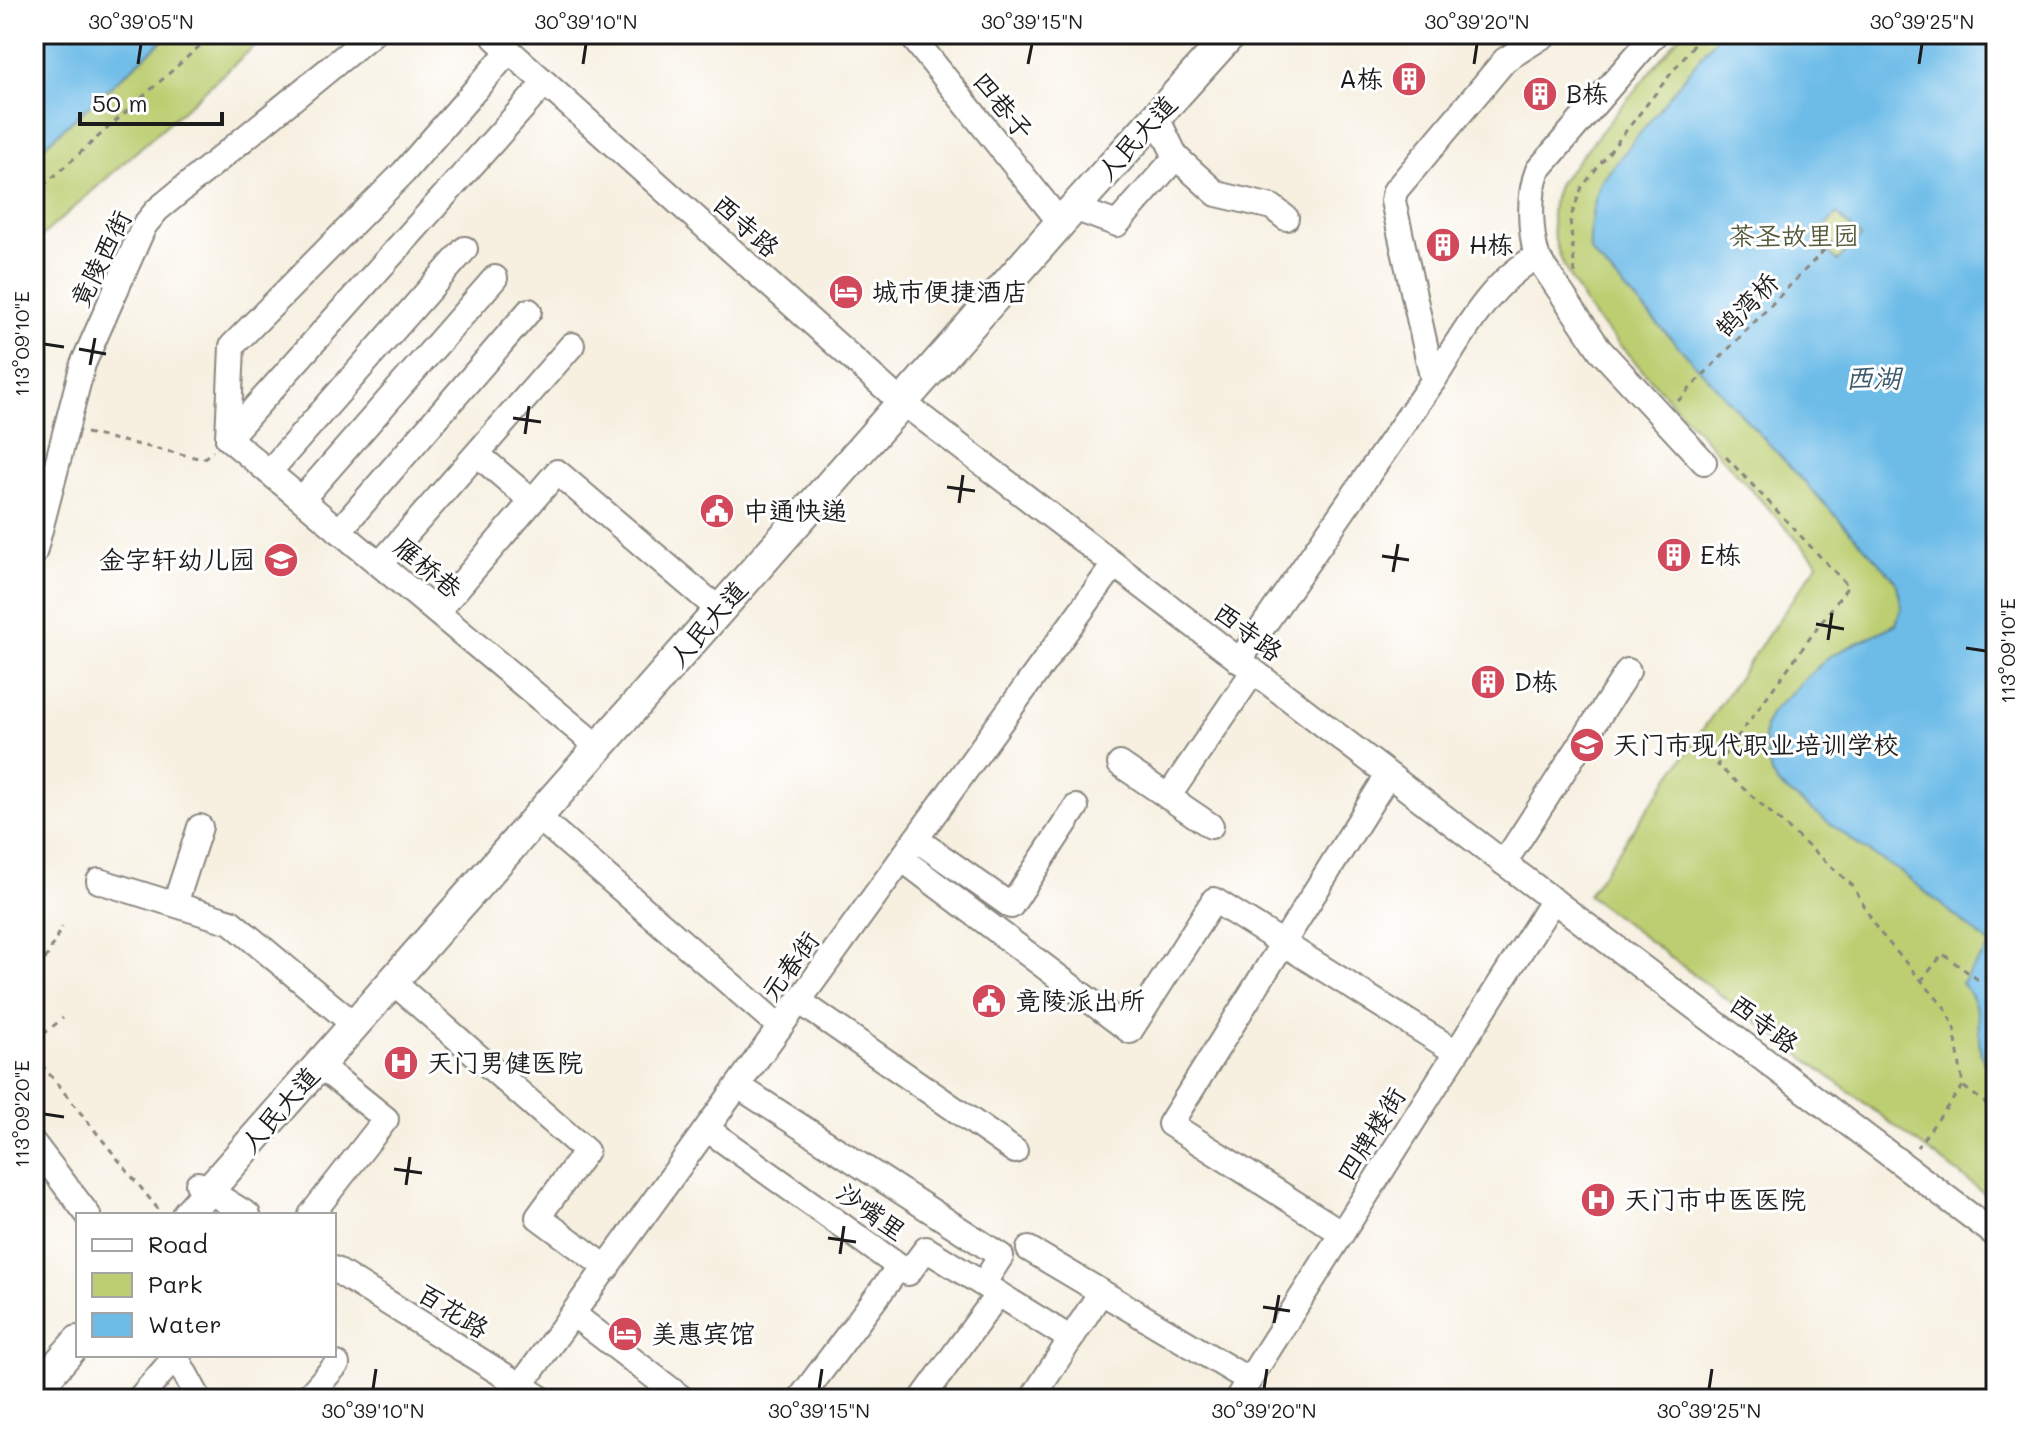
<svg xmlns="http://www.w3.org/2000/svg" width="2030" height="1433" viewBox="0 0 2030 1433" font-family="Mali,'LXGW WenKai TC',sans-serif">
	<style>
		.green { fill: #bcce71; stroke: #6c7546; stroke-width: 2 }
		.water { fill: #6dbce8; stroke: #446c82; stroke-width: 2; fill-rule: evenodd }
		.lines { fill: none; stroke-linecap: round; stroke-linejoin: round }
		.minor-casing { stroke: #8a867e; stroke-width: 28 }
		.major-casing { stroke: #8a867e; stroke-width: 34 }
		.path { stroke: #8a867e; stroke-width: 3; stroke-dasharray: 6 6; stroke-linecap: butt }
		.minor { stroke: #fff; stroke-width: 24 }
		.major { stroke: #fff; stroke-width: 30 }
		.ticks { fill: none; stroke: #1c1c1c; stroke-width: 3 }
		.labels { text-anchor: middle; stroke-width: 6; stroke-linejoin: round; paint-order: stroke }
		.poi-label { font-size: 26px; fill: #1c1c1c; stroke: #fff; text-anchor: start }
		.street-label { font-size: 26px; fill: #1c1c1c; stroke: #fff }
		.park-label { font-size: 26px; fill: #545a3a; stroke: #fff }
		.water-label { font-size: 28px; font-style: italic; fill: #3c5c6e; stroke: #fff }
		.neatline { fill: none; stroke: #1c1c1c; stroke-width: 3 }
		.ticks-label { font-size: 20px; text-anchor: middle; fill: #1c1c1c }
	</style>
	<rect width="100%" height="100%" fill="#fff"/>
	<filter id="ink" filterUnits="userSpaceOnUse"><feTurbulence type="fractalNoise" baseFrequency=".0125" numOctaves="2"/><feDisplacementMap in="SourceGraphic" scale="16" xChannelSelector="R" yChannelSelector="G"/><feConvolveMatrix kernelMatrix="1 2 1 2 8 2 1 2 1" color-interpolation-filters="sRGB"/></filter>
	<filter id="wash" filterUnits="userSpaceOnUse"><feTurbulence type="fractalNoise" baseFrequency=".006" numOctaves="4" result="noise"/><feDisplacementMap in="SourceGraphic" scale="32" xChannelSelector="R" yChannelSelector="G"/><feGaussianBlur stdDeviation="1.8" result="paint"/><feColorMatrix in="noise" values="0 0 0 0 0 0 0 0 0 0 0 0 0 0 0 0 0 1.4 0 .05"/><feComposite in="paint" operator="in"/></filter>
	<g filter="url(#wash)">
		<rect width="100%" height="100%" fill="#f7f0e1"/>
		<g class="green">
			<polygon points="34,34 268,34 34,243"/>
			<path d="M1681,34h315v1168l-408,-307 230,-332 -224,-246c-26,-39 -56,-86 -35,-134z"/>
		</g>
		<g class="water">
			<polygon points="34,34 170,34 34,155"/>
			<path d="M1719,34h277v1044c-33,-30 -1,-58 -35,-95l30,-38 -89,-72 -38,-24 -87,-65 -6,-10 -7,-34 1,-15 6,-13 57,-55 68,-33 6,-17 -6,-26 -306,-330c-1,-24 2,-47 11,-69zM1837,214l24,23 -23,24 -24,-23z"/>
		</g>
	</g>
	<g filter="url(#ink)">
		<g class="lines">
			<g class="minor-casing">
				<g id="minor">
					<polyline points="910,34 1052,212"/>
					<path d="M1655,34l-117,136c-10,24 -8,61 -1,87l63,93 104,112"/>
					<polyline points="495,38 893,395 1504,863 1996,1235"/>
					<polyline points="1176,157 1217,194 1272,207 1286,218"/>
					<polyline points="1074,208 1117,224 1176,157 1156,116"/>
					<path d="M1433,381c28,-43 57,-100 104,-124"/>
					<polyline points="228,438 232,346 404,172 509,51"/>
					<polyline points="228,438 545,83"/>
					<polyline points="228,438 591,741"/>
					<polyline points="477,454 532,501"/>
					<polyline points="269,472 465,249"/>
					<polyline points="302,499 495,278"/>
					<polyline points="339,531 529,311"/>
					<polyline points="34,553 83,364 144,226 157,210 372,34"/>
					<polyline points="380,564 572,345"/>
					<polyline points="437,612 557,472 711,603"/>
					<polyline points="1239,661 1433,381 1393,201 1395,191 1505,60 1546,34"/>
					<polyline points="1120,764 1211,826"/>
					<polyline points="1168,797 1253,672"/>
					<polyline points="538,817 780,1027"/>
					<polyline points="916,839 1011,906 1076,807"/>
					<polyline points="902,859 1130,1031 1214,900 1456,1052"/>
					<polyline points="1504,863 1628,671"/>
					<polyline points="99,881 231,922 345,1017"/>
					<polyline points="175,904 200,827"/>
					<polyline points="393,982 586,1151 538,1217 607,1268"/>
					<polyline points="799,1001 1015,1151"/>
					<polyline points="738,1086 1001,1256 983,1284"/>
					<polyline points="707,1129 908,1273 926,1249 1071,1339"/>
					<polyline points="34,1144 88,1215"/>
					<polyline points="198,1184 248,1215"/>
					<polyline points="311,1215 386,1119 319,1065"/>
					<polyline points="1342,1233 1170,1124 1388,775"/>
					<polyline points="1029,1249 1249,1380"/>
					<polyline points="334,1269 542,1399"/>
					<polyline points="573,1314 683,1399"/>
					<polyline points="175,1355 199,1399"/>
					<polyline points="139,1399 176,1356"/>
					<polyline points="306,1399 337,1364"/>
					<polyline points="511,1399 1114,565"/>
					<polyline points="800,1399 899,1267"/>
					<polyline points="922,1399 998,1294"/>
					<polyline points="1032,1399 1101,1292"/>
					<polyline points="1237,1399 1553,900"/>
				</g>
			</g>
			<g class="major-casing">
				<g id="major">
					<polyline points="187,1215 1062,221 1231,34"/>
					<polyline points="34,1392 78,1341"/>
				</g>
			</g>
			<g class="path">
				<polyline points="34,194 213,34"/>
				<polyline points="1575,274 1570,219 1582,187 1702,34"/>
				<polyline points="1678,401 1834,240"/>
				<polyline points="34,419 44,422"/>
				<polyline points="86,433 203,459 213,451"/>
				<polyline points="1726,457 1848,586 1717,765 1853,886 1877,929 1945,1008 1954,1027 1963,1086 1917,1147"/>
				<polyline points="34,981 62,927"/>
				<polyline points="1921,981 1943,954 1977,979 1985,977 1996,967"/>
				<polyline points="34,1042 63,1018"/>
				<polyline points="34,1055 162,1214"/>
				<polyline points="1964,1087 1996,1111"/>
			</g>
			<use href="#minor" class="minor"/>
			<use href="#major" class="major"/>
		</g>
	</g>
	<path class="ticks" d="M138,64l3,-20M583,64l3,-20M1028,64l4,-20M1474,64l3,-20M1919,64l3,-20M44,344l20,3M79,349l27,5M90,365l5,-27M513,418l28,4M525,434l4,-28M947,487l28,4M959,503l4,-28M1382,556l27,4M1393,572l5,-28M1816,624l28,5M1828,640l4,-27M1966,648l20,3M44,1114l20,3M394,1169l28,4M406,1185l4,-28M828,1238l28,4M840,1254l4,-28M1263,1307l27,4M1274,1323l5,-28M373,1389l3,-20M819,1389l3,-20M1264,1389l3,-20M1709,1389l3,-20"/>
	<defs>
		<g id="building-disc" transform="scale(1.8)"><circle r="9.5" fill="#d1495b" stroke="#fff"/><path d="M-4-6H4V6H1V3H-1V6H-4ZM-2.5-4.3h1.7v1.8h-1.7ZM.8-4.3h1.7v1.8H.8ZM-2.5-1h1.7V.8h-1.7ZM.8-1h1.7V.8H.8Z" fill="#fff"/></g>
		<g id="hotel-disc" transform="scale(1.8)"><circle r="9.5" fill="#d1495b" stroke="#fff"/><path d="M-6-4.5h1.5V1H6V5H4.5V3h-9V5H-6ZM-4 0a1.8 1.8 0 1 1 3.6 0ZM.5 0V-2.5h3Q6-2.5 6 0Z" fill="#fff"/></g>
		<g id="civic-disc" transform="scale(1.8)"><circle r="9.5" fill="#d1495b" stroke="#fff"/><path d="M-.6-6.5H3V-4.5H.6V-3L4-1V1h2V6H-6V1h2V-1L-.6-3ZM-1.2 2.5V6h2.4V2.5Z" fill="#fff"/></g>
		<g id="school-disc" transform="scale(1.8)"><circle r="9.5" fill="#d1495b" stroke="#fff"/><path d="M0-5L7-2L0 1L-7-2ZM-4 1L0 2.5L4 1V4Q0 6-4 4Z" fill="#fff"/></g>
		<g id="hospital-disc" transform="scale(1.8)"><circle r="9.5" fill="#d1495b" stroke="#fff"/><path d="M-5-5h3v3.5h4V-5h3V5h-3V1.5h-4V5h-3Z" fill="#fff"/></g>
	</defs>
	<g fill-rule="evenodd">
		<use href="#building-disc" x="1409" y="79"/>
		<use href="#building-disc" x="1540" y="94"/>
		<use href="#building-disc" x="1443" y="245"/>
		<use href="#hotel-disc" x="846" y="292"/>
		<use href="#civic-disc" x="717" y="511"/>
		<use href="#building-disc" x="1674" y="555"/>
		<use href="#school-disc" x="281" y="560"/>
		<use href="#building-disc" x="1488" y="682"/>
		<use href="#school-disc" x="1587" y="745"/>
		<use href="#civic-disc" x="989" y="1001"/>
		<use href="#hospital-disc" x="401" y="1063"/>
		<use href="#hospital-disc" x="1598" y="1200"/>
		<use href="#hotel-disc" x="625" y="1334"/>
	</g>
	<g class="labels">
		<g class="poi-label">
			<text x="1383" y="88" text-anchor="end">A栋</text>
			<text x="1566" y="103">B栋</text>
			<text x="1469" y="254">H栋</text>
			<text x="872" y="301">城市便捷酒店</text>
			<text x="743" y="520">中通快递</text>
			<text x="1700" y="564">E栋</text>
			<text x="255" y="569" text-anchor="end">金字轩幼儿园</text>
			<text x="1514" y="691">D栋</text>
			<text x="1613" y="754">天门市现代职业培训学校</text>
			<text x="1015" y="1010">竟陵派出所</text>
			<text x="427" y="1072">天门男健医院</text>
			<text x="1624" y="1209">天门市中医医院</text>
			<text x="651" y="1343">美惠宾馆</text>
		</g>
		<g class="street-label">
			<text transform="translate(1003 106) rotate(51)" y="9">四巷子</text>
			<text transform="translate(1137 138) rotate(-48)" y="9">人民大道</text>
			<text transform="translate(746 226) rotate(42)" y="9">西寺路</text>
			<text transform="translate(101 259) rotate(-64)" y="9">竟陵西街</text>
			<text transform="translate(1747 305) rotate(-46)" y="9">鹄湾桥</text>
			<text transform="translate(428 568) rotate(40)" y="9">雁桥巷</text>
			<text transform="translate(708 624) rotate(-49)" y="9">人民大道</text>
			<text transform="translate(1248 632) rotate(37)" y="9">西寺路</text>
			<text transform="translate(790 966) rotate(-54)" y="9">元春街</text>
			<text transform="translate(1764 1024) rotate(37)" y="9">西寺路</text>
			<text transform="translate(280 1110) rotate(-49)" y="9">人民大道</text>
			<text transform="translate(1371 1134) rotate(-58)" y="9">四牌楼街</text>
			<text transform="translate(871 1212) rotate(36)" y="9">沙嘴里</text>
			<text transform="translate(453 1311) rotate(32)" y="9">百花路</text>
		</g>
		<g class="park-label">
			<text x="1794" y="245">茶圣故里园</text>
		</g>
		<g class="water-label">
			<text x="1873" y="388">西湖</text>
		</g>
	</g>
	<rect width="2030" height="1433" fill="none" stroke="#fff" stroke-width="88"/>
	<rect x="76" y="1213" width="260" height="144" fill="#ffffff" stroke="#a4a4a4" stroke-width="2"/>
	<rect x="92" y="1239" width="40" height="12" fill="#ffffff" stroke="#a4a4a4" stroke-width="2"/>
	<text x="148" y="1253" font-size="24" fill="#1c1c1c">Road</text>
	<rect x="92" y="1273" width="40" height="24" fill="#bcce71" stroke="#a4a4a4" stroke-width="2"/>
	<text x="148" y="1293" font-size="24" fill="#1c1c1c">Park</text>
	<rect x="92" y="1313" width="40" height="24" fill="#6dbce8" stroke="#a4a4a4" stroke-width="2"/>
	<text x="148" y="1333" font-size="24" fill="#1c1c1c">Water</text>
	<path d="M80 112v12h142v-12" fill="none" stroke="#1c1c1c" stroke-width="4"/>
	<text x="92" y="112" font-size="24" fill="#1c1c1c" stroke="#ffffff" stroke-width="6" paint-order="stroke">50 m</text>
	<rect x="44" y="44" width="1942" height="1345" class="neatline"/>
	<g class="ticks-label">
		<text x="141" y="29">30°39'05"N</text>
		<text x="586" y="29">30°39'10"N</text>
		<text x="1032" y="29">30°39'15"N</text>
		<text x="1477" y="29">30°39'20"N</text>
		<text x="1922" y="29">30°39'25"N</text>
		<text transform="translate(22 344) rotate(-90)" y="7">113°09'10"E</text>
		<text transform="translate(2008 651) rotate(-90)" y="7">113°09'10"E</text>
		<text transform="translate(22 1114) rotate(-90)" y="7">113°09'20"E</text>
		<text x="373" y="1418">30°39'10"N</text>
		<text x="819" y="1418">30°39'15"N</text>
		<text x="1264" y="1418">30°39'20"N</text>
		<text x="1709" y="1418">30°39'25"N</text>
	</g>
</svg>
